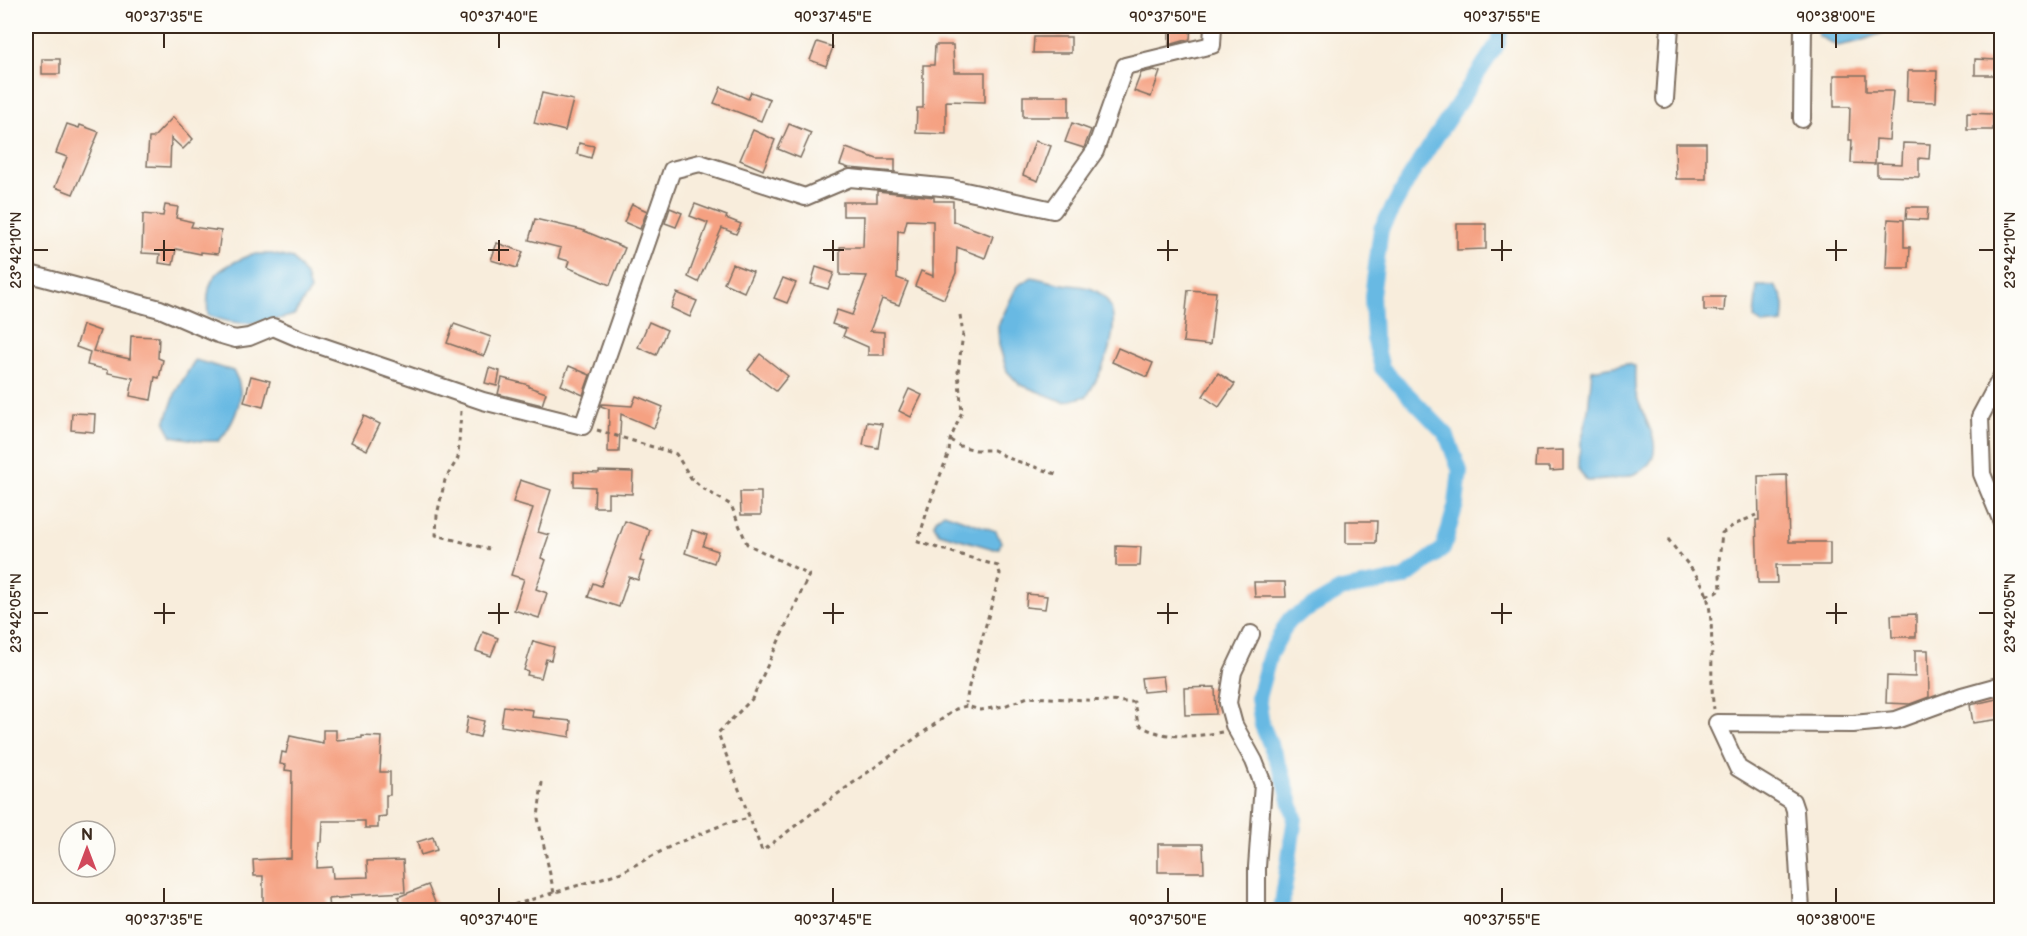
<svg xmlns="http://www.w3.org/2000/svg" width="2027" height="936" viewBox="0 0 2027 936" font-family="'Balsamiq Sans',sans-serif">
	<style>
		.water { fill: #68b9e3; stroke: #527280; stroke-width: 1.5 }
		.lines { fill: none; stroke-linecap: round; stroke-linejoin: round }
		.canal { stroke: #68b9e3; stroke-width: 16 }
		.building { fill: #f5a182 }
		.minor-casing { stroke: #7d6e60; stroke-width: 20 }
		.path { stroke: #7d6e60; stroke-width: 3; stroke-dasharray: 4.5 4.5; stroke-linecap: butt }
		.minor { stroke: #fff; stroke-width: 16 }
		.ticks { fill: none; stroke: #3b2a1e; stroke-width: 2 }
		.neatline { fill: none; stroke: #3b2a1e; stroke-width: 2 }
		.ticks-label { font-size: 15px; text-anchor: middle; fill: #3b2a1e }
	</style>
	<rect width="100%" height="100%" fill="#fdfcf7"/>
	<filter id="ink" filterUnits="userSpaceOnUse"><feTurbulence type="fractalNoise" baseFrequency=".0167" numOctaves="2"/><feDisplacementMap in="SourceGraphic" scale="12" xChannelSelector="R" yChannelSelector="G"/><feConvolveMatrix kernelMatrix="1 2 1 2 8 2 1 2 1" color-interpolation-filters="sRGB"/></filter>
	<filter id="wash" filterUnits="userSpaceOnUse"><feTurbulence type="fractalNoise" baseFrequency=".008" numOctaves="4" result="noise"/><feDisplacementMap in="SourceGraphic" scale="24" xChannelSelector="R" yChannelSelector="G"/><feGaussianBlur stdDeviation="1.35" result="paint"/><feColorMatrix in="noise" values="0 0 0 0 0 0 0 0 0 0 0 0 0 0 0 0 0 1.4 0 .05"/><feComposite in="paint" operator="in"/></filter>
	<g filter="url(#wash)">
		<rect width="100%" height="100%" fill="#f8eddc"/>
		<!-- water -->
		<g class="water">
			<path d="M1817,26h84l-40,15 -23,5 -20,-10z"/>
			<path d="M252,254h20l21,5 13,17 4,15 -16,24c-31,9 -55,13 -86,0 -4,-41 11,-46 44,-61z"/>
			<path d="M1032,277c12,3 24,6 37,8 8,1 20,1 27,6 36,20 7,80 -9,105l-23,6 -45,-18 -12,-13 -8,-26 -1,-19 19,-40z"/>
			<path d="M1757,286h17c12,11 11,21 9,37l-20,2 -9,-7z"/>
			<path d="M195,360l38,11c2,3 5,8 6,13 5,19 -8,43 -20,57h-18l-29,-5 -7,-13 11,-32z"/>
			<path d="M1627,364l8,2c0,9 -1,20 1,28 4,14 11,26 16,40 14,43 -35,46 -65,47l-8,-11 1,-27 8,-33 4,-40z"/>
			<path d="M944,513l52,18 5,11 -2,6 -5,1 -55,-16 -5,-8 2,-6z"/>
		</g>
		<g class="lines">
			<!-- canal -->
			<path class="canal" d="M1281,910l14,-92 -13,-46 -20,-47 -4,-27 12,-44 19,-34 52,-30 63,-12 39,-29 13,-45 4,-33 -14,-37 -64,-66 -8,-30 -2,-42 9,-67 30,-54 87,-132 3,-17"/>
		</g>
		<g id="blocks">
			<!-- building -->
			<g class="building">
				<path d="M1169,26h22l-1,13 -21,6z"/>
				<path d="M1034,37h37v16h-38z"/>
				<path d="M817,42l16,5 -7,19 -16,-6z"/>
				<path d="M935,45h18l1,27h31v30l-39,-1v33l-30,-1 1,-25h6v-43h11z"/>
				<rect x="42" y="59" width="18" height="15"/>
				<path d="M1975,59l23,1v15h-23z"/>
				<path d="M1154,70l6,2 -9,25 -17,-6 7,-18z"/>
				<path d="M1908,71h29l-1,31 -29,-1z"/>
				<path d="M1834,75h32v16h27l-4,49 -13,-1 -1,25 -24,-1 1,-23h-3l1,-33h-16z"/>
				<path d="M721,87l27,12 3,-7 19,7 -9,22 -47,-18z"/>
				<path d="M542,93l31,7 -8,31 -31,-8z"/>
				<rect x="1023" y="96" width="46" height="21"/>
				<path d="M1967,113l26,1v16h-26z"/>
				<path d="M173,117l20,22 -10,10 -12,-11 -1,29 -23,-1 2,-28h4z"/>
				<path d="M1072,123l19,7 -7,18 -19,-6z"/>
				<path d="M67,124l12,4 1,-3 19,7 -26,62 -18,-7 12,-30 -11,-4z"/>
				<path d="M789,124l22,9 -11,25 -22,-9z"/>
				<path d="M753,130l22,10 -12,30 -23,-10z"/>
				<path d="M1035,141l16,5 -13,35 -15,-6z"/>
				<path d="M579,143l15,3 -3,12 -14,-4z"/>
				<path d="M1675,143h31v36h-30z"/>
				<path d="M1903,143l27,1 -1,15 -10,-1v19l-42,-1v-13l25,1z"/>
				<path d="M846,148l31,11h18v13l-46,-4 -9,-3z"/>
				<path d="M877,191l57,6v4h19v20l40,15 -8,22 -28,-11 -1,26 -12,26 -29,-13 6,-15 12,5v-55l-26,-1 -3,12 -6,-1 -1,47 11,4 -9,23 -17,-6 -12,32 14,1v23h-16v-8l-25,-11 3,-7 -14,-5 5,-14 15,5 15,-39 -27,-1v-28h23l1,-31h-21v-14h34z"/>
				<path d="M632,204l15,7 -7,18 -16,-7z"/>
				<path d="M695,204l32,12 -1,2 15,6 -5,10 -14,-6 -24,54 -10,-5 20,-54 -18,-7z"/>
				<path d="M165,205l13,2 -2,11 17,4 -2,5 30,4 -3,23 -17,-2v2l-25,-5 -3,16 -14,-2 1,-9 -18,-1 1,-39 20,2z"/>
				<path d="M1907,207h21l-1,13 -21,-1z"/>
				<path d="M670,208l12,5 -6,14 -11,-4z"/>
				<path d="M535,219l47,11 43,18 -15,37 -43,-18 2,-6 -11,-3 3,-10 -32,-8z"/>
				<path d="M1888,219l16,1v27h6l-1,21h-23z"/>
				<path d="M1457,224h29v25l-29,1z"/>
				<path d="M497,243l26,9 -6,16 -26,-8z"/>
				<path d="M732,264l21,8 -9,20 -20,-9z"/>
				<path d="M816,267l18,6 -6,16 -17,-5z"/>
				<path d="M783,278l13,5 -9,20 -13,-5z"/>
				<path d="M1188,290l28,2 -6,53 -27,-3z"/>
				<path d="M677,293l20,8 -7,16 -19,-9z"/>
				<path d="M1704,297h21l-1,14 -20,-1z"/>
				<path d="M649,322l18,8 -11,25 -18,-8z"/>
				<path d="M454,324l37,13 -7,19 -37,-13z"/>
				<path d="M83,325l17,6 -7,20 37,8 1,-23 28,1 -1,21 5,2 -4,18 -4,-1 -4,23 -21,-4 3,-18 -25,-5v-3l-21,-5 3,-13 -14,-5z"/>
				<path d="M1118,348l35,15 -6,14 -35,-15z"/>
				<path d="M760,354l28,22 -12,15 -28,-21z"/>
				<path d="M569,366l21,9 -7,20 -22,-10z"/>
				<path d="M489,368l11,3 -3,15 -12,-3z"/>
				<path d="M1218,373l17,11 -16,23 -16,-11z"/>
				<path d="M251,376l19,5 -7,26 -19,-5z"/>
				<path d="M502,378l27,7v2l17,6 -4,12 -44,-11z"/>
				<path d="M909,389l13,6 -11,22 -12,-6z"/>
				<path d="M636,396l27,11 -9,21 -33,-14 -2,38h-11l1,-43 -8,-3 1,-2 30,2z"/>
				<path d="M72,413l23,1 -1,18 -23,-2z"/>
				<path d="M364,416l16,8 -13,26 -16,-8z"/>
				<path d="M867,422l15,2 -4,24 -15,-3z"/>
				<path d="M1563,450v20l-13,1v-4h-15l1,-16z"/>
				<path d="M599,471l34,1 -1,22 -24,-1v14h-14l1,-20 -21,-1v-14l25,1z"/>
				<path d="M1787,475l2,67h41v23h-54l1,18h-19l-2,-63h3l-1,-44z"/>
				<path d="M520,480l31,10 -13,42 11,3 -8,23 5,2 -10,29 11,4 -8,25 -25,-8 10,-31 -13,-4 22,-67 -20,-6z"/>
				<path d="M740,492h21v23h-20z"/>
				<path d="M625,521l25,9 -10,31 4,1 -6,18 -9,-3 -10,30 -31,-10 5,-14 8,3z"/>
				<path d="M1346,521h31l-1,22h-30z"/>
				<path d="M692,530l15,5 -4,11 15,5 -4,12 -29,-10z"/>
				<path d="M1116,546l25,1 -1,19h-24z"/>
				<path d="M1254,582h31l1,15h-31z"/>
				<path d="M1027,594l20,2 -2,13 -19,-2z"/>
				<path d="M1916,614v23h-24l-1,-22z"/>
				<path d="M483,632l15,6 -7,18 -15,-5z"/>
				<path d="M533,641l21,6 -3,13 -5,-1 -5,19 -14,-3 1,-3 -4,-2z"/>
				<path d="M1915,650h13l1,47 -19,7 -24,-1 1,-27 28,1z"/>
				<path d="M1163,676l2,14 -22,2 -2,-14z"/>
				<path d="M1215,687l1,27 -31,1 -1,-27z"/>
				<path d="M2001,698v21l-28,4 -3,-18z"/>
				<path d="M504,706l29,4 -1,7 39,4 -1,16 -69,-11z"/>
				<path d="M468,717l16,4 -4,16 -15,-3z"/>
				<path d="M323,730h13v10l26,-2v-2l20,1 -2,35h10v23h-4v21l-8,1v11h-13v-7h-43l-1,21h-3l-1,26 15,-1 1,11 35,-1 -1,-16 36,-1 2,32 -54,3v2l-23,2 1,11h-66v-34h-9l-1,-16 38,-2 1,-87 -7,-1 1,-5 -6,-1 2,-12 4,1 4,-17 33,7z"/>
				<path d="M433,837l4,13 -16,5 -4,-13z"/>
				<path d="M1158,844h45l1,28h-46z"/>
				<path d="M428,885l10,25h-16l-2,-3 -18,3 -4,-13z"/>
			</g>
		</g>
	</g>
	<g filter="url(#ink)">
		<use href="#blocks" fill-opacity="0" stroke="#7d6e60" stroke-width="1.5"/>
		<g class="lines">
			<defs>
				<g id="minor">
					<path d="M1665,99l5,-73"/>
					<path d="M1802,119l1,-93"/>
					<path d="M26,273l134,36 58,25 17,5 14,-2 24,-10 28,12 182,62 100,25 89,-256 28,-7 105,34 45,-19 101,10 102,22 42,-59 30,-85 87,-21 1,-19"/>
					<path d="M2002,376l-22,41 2,57 20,48"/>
					<path d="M1251,634l-18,38 -5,31 6,22 20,36 9,23 -6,83v43"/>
					<path d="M1801,910l-6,-100 -3,-9 -54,-33 -21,-45 136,1 43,-4 66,-24 40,-11"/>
				</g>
			</defs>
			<!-- minor casing -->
			<use href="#minor" class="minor-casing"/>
			<!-- path -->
			<g class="path">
				<path d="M960,315l3,19 -5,38 4,40 -12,28 -1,12 -21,56 -10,34 80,24 2,8 -31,112 -3,17"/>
				<path d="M461,411l-3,47 -13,22 -8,35 -1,20 53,14"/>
				<path d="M597,430l79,24 15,24 13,11 27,16 16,39 62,31 -57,124 -34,34 44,118 70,-53 124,-89 10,-3 15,4 23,-4 24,-9 98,5h8l4,22c24,16 57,13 84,8"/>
				<path d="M950,440l10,6 16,4h18l14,8 51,17"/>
				<path d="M1668,539c11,15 25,30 34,45 16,27 6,91 12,125"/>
				<path d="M1706,595l8,-1 7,-5 -2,-28 3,-28 12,-8 22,-10"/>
				<path d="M542,782l-4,36 16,75"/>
				<path d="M497,910l125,-38 53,-28 52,-21 23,-5"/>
			</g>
			<!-- minor -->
			<use href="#minor" class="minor"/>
		</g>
	</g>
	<!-- ticks -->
	<path class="ticks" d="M164,33v15M499,33v15M833,33v15M1168,33v15M1502,33v15M1836,33v15M164,240v21M499,240v21M833,240v21M1168,240v21M1502,240v21M1836,240v21M33,250h15M154,250h21M488,250h21M823,250h21M1157,250h21M1491,250h21M1826,250h21M1979,250h15M164,603v21M499,603v21M833,603v21M1168,603v21M1502,603v21M1836,603v21M33,613h15M154,613h21M488,613h21M823,613h21M1157,613h21M1491,613h21M1826,613h21M1979,613h15M164,888v15M499,888v15M833,888v15M1168,888v15M1502,888v15M1836,888v15"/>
	<!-- margin -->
	<rect width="2027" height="936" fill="none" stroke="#fdfcf7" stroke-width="66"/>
	<!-- north arrow -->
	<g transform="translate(87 849)"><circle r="28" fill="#fdfcf7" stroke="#afa8a0" stroke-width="1.5"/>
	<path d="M0-4.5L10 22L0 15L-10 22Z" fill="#d1495b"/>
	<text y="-9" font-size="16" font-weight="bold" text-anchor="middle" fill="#3b2a1e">N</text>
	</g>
	<rect x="33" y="33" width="1961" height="870" class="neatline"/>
	<g class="ticks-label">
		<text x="164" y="22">90°37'35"E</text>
		<text x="499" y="22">90°37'40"E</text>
		<text x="833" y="22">90°37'45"E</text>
		<text x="1168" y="22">90°37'50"E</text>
		<text x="1502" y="22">90°37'55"E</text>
		<text x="1836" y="22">90°38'00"E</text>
		<text transform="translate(16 250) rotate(-90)" y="5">23°42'10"N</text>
		<text transform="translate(2010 250) rotate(-90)" y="5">23°42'10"N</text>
		<text transform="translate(16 613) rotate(-90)" y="5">23°42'05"N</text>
		<text transform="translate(2010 613) rotate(-90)" y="5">23°42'05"N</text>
		<text x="164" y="925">90°37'35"E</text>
		<text x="499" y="925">90°37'40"E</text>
		<text x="833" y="925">90°37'45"E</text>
		<text x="1168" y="925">90°37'50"E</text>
		<text x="1502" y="925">90°37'55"E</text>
		<text x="1836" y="925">90°38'00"E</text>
	</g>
</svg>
